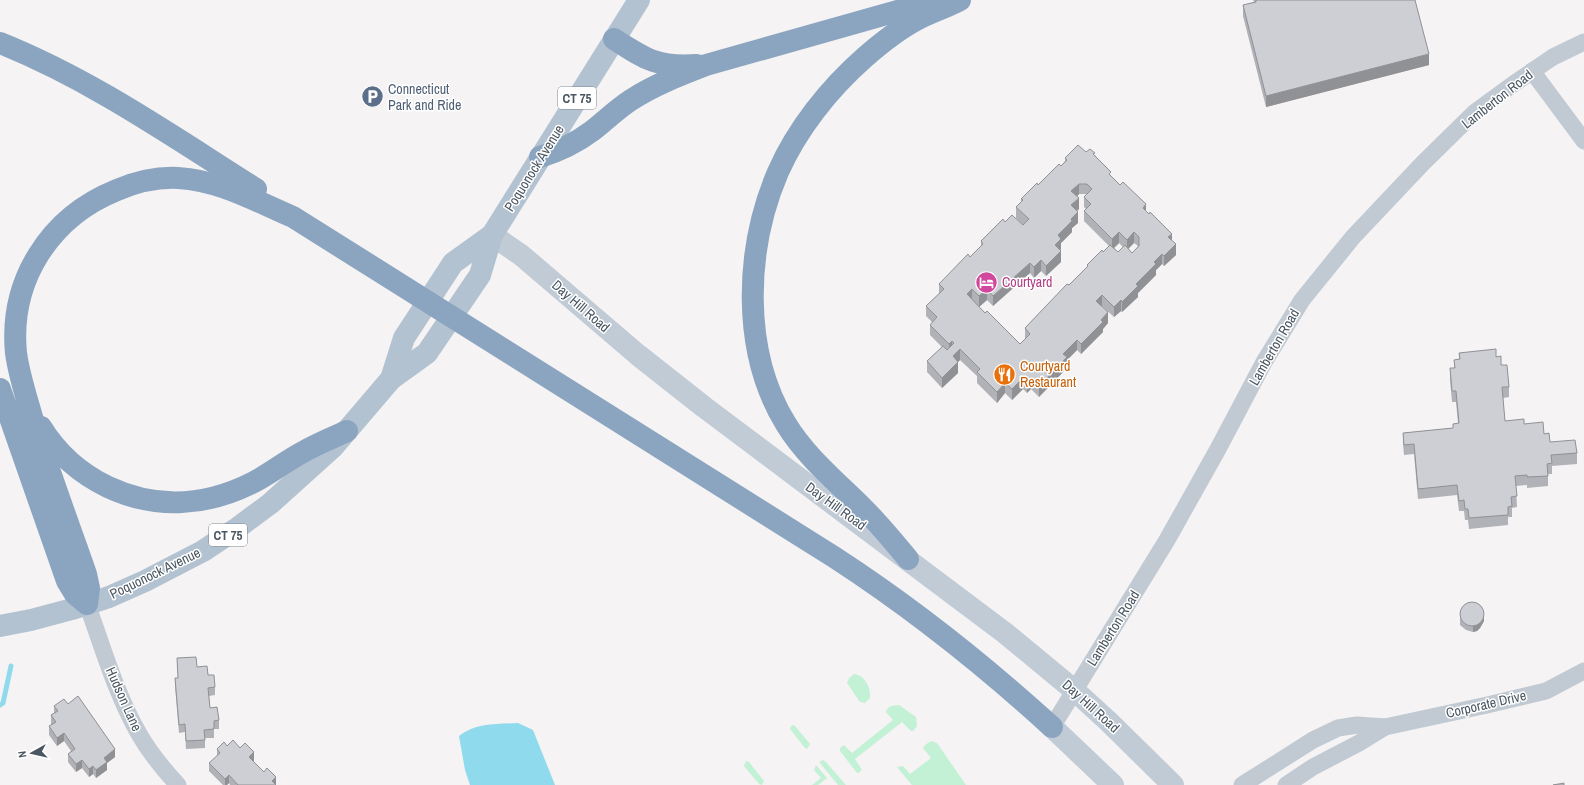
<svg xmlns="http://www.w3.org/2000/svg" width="1584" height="785" viewBox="0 0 1584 785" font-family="'Archivo Narrow',sans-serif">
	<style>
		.green { fill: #c3f1d5 }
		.water { fill: #90daee }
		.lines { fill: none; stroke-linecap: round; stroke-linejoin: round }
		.stream { stroke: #90daee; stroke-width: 5 }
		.street { stroke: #c1cad2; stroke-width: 17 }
		.secondary { stroke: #c1cbd6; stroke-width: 22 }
		.primary { stroke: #b3c2d1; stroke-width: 22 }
		.highway { stroke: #8ba5c1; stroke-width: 22 }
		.wall { fill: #b0b2b7; fill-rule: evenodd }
		.shaded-wall { fill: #909195 }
		.building { fill: #cdcfd5; stroke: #909195; fill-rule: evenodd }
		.labels { text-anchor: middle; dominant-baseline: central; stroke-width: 3; stroke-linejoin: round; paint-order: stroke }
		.shield { fill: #fff; stroke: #808990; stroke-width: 1 }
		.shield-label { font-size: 13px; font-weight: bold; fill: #4a5661 }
		.service-label { font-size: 14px; fill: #4e5e75; stroke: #fff; text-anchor: start }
		.street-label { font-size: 14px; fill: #4a5661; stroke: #fff }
		.hotel-label { font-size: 14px; fill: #b23c85; stroke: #fff; text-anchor: start }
		.food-label { font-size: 14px; fill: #c56008; stroke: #fff; text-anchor: start }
	</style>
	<rect width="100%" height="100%" fill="#f5f3f3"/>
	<!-- green -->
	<g class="green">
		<path d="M854,674c11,1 17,14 16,24l-5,5 -5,-1 -13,-19 2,-5z"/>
		<path d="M899,705l17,12 1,9 -4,5h-2l-9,-9 -47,37 7,11 -4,3h-1l-17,-22v-3l4,-3 8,8 41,-33 -7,-8 1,-3 4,-3z"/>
		<path d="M793,725l2,1 15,18 -3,5 -2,-1 -15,-19 1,-3z"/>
		<path d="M931,741l6,2 29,42h-54l-15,-18 6,-1 7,8 21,-16 -8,-10 2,-3z"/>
		<path d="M823,760l3,2 20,23h-8l-19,-23z"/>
		<path d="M746,761l3,1 15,19 -2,4 -3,-1 -15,-18z"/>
		<path d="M816,765l11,13 -9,7h-6l9,-7 -7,-8z"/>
	</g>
	<!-- water -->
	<path class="water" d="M518,723l15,7 22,55h-85l-5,-15 -6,-34c16,-13 39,-12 59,-13z"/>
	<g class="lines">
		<!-- stream -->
		<path class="stream" d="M0,705l3,-2 8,-37"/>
		<!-- street -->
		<g class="street">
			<path d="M1532,71l52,70"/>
			<path d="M87,604c16,44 29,90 52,130 11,19 24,35 39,51"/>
			<path d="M1052,727l115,-187 51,-91 46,-87 38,-62 51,-63 70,-74 52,-51 37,-27 41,-28 31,-15"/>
			<path d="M1242,785l71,-45 25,-12 19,-3 28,2 102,-22 59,-14 38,-20"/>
			<path d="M1286,785l27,-18 46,-24 26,-16"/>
		</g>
		<!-- secondary -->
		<g class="secondary">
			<path d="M492,235l29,20 117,100 66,52 301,226 69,57 35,32 64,63"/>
			<path d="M1052,727l61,58"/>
		</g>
		<!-- primary -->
		<g class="primary">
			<path d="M391,379l13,-41 49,-75 39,-28"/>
			<path d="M0,626l31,-6 41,-11 37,-12 36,-16 58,-30 33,-22 35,-26 62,-56 58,-68 36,-26 53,-78 12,-40 147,-235"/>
		</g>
		<!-- highway -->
		<g class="highway">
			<path d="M614,39c31,20 44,29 83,26"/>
			<path d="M0,43c92,37 172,93 256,146"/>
			<path d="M540,157c19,-6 36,-14 52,-26 13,-10 25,-22 39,-31 23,-15 49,-25 75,-35l227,-64"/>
			<path d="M0,389l67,192 8,13 12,10 2,-16 -3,-14c-18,-52 -38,-104 -54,-157 -6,-21 -13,-42 -16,-64 -7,-73 34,-136 101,-163 19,-8 40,-13 61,-12 44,3 75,22 115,39l541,340c77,50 150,108 218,170"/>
			<path d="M41,427c16,26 40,47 67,60 49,23 99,19 146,-5 17,-9 32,-21 49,-30 14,-8 29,-14 44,-21"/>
			<path d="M908,559c-14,-17 -28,-34 -44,-50 -27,-27 -58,-52 -78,-85 -45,-73 -41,-175 -8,-252 19,-43 51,-83 86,-114 17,-15 35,-29 54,-39 14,-7 29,-12 42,-19"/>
		</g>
	</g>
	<!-- wall -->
	<g class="wall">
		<path d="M1253,0h162l14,65 -163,42 -23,-91v-11l11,-3z"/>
		<path d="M1086,152l9,3 16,22 35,34 26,30 4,14 -12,11 -2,-2 -6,6v5l-18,18v4l-16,15 -1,-1 -7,6 -12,-11 6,17 -5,6v3l-22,22 -4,-4 -10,10v8l-28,29 -8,-8 -4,4 -4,-4 -11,11 -7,-7 -8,10 -20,-20v-7l-17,-16 -2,2v11l-16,15 -15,-16v-11l15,-14 -12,-12v-10l2,-3 -6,-6v-10l13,-12v-10l31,-27 11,-11v-5l24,-19 18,3 -7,-7v-11l5,-5v-3l17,-14 23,-19 4,-5v-3zM1079,194h7l-2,3v10l2,2 -2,2v10l25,25 -6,6 -16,13v2l-62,61v11l-5,5 -41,-37 8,-7 6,6 37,-33 4,5 7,-7 5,5 15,-14 -1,-12 1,-1v-6l11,-11v-4l6,-5 -1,-12 2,-2 -2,-12zM1119,243l4,4 -5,5 -4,-4zM1134,243l4,3 -6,7 -4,-4z"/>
		<path d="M1459,353l37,4 5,8 8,22v10l-6,1 2,23 19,3 20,10 6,8 27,11v11l-25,2v8h-4v12l-21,2v-3l-11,1 1,21 -5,1v9h-4v8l-39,4 -1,-9h-3l-1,-9h-5l-2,-16 -39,4 -4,-45 -10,1 -1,-11v-11l50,-5v-4l5,-1 -2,-21h-4l-2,-23v-11h4v-8l5,-1z"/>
		<path d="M1460,611l24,10 -4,7 -3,3 -4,1 -7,-2 -6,-5z"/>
		<path d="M177,658l20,9 11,8 7,12v8l-6,1 1,12 9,12v9h-5v9h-9v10l-19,1 -1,-17 -6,1 -4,-47v-8h3z"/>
		<path d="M68,704l47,53 -8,6v7l-11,8 -3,-4 -4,3 -7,-9 -6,4 -8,-10v-8l3,-3 -7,-10 -7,5 -8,-11v-9l3,-1 -1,-1v-9l3,-2v-7z"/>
		<path d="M227,746l27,15h-1l23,24h-46l-1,-2 -2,2h-4l-14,-14v-8l8,-7v-7z"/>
	</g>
	<!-- shaded-wall -->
	<g class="shaded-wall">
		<path d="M1429,54v11l-163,42v-11z"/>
		<path d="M1079,184v10l-8,8v-11z"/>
		<path d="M1079,198v11l-8,7v-11z"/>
		<path d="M1146,204v11l-3,-7z"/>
		<path d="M1078,212v11l-6,5v4l-11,11v6l-6,7v-11l3,-10 13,-16z"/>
		<path d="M1119,232v11l-7,7v-11z"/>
		<path d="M1134,232v11l-7,7v-10z"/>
		<path d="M1172,234v10l-4,-7z"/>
		<path d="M1176,244v11l-12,11v-10z"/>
		<path d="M1061,251v11l-15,14v-10z"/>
		<path d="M1162,254v10l-6,6v5l-18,18v4l-16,15v-10l32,-40z"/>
		<path d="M1041,260v11l-7,7v-11z"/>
		<path d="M1030,263v10l-37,33v-10z"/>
		<path d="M972,289v10l-5,-5z"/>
		<path d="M987,289v11l-8,7v-11z"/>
		<path d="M1102,295v11l-6,6v-11z"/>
		<path d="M1121,300v11l-7,6v-10z"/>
		<path d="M1108,312v11l-5,6v3l-22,22v-10l20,-24z"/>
		<path d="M1077,340v10l-10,10v8l-28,29v-11l24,-32z"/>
		<path d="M952,341v11l-3,3v-11z"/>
		<path d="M960,349v11l-7,7v-11z"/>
		<path d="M958,362v11l-16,15v-10z"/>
		<path d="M1023,378v11l-11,11v-11z"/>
		<path d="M1031,378v11l-4,4v-10z"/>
		<path d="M1005,383v10l-8,10v-11z"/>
		<path d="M1484,615v6l-4,7 -3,3 -4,1v-6z"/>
		<path d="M64,733v8l-7,5v-8z"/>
		<path d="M115,749v8l-8,6v7l-11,8v-8l8,-12z"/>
		<path d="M254,752v9l-5,4v-8z"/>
		<path d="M82,760v8l-6,4v-8z"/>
		<path d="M93,766v8l-4,3v-8z"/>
		<path d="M229,775v8l-2,2h-2v-6z"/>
		<path d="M276,777v8l-4,-4z"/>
	</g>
	<!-- building -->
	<g class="building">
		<path d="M1256,0h159l14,54 -163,42 -23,-91 13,-3z"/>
		<path d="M1078,145l8,7 4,-3 5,4 -2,1 18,18 -2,2 11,11 3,-3 23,22 -3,4 6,6 1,-2 22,22 -4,3 8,7 -12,12 -2,-2 -8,8 2,2 -20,20 2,2 -16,16 -1,-2 -7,7 -12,-12 -6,6 12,11 -7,8 2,2 -22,22 -4,-4 -14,14 4,3 -28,29 -8,-8 -4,5 -4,-5 -11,11 -7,-6 -8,9 -20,-20 3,-3 -20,-20 -7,7 5,6 -16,16 -15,-17 16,-15 4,4 7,-7 -2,-2 -3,3 -19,-19 7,-8 -11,-11 18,-17 -5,-5 29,-30 2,3 13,-13 -2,-3 22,-22 2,3 7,-7 11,10 6,-6 -13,-12 7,-7 -2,-1 16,-16 1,2 21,-21 2,2 6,-6 -2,-2zM1079,184h8l5,5 -8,8 7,7 -7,7 28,28 7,-7 8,8 7,-8 5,5v9l-7,7 -7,-8 -7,7 -8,-7 -7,7 -1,-2 -15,15 1,1 -19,19 -2,-1 -42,44 5,6 -10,10 -33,-33 -2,2 -18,-19 5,-5 7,7 8,-7 6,7 37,-33 4,4 7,-7 5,6 15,-15 -6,-6 6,-6 -3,-4 14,-14 -1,-2 7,-7 -7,-7 8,-7 -8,-7z"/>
		<path d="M1496,349v8l5,-1v9h6l2,22h-7l3,34 19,-2v5l19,-2 1,12 5,-1 1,9 25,-2 2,13 -26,2 1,8 -5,1 1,12 -21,1v-2l-12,1 2,20 -6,1 1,9 -4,1v8l-39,3 -1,-9h-3l-1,-9 -5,1 -2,-16 -39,4 -4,-45 -10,1 -1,-12 50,-5v-4l6,-1 -3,-32h-4l-2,-23h5l-1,-8 6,-1 -1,-6z"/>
		<circle cx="1472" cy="614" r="12"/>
		<path d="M196,657l1,10 10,-1 1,9h6l1,12 -7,1 2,20 7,-1 2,13 -5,1v8l-10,1 1,10 -19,1 -1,-17 -6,1 -4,-47h3l-1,-20z"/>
		<path d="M78,696l37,53 -11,9 3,4 -11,8 -3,-4 -4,3 -7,-9 -6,4 -8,-10 7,-5 -11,-16 -7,5 -8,-12 7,-4 -5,-7 7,-4 -4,-5 10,-7 4,5z"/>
		<path d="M233,740l7,8 5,-5 9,9 -5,5 15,15 3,-4 9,9 -4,4 4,4h-38l-9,-10 -4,4 -16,-16 11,-10 -3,-4 7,-7 3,4z"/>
		<path d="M1564,783v2h-11z"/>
	</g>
	<!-- icons -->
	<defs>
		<symbol id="parking-disc" viewBox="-11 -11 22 22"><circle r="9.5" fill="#5c6f8a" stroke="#fff"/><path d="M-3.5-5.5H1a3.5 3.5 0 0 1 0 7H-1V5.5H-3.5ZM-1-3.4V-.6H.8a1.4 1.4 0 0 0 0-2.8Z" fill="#fff"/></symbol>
		<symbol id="hotel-disc" viewBox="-11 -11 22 22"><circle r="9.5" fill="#d1479c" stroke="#fff"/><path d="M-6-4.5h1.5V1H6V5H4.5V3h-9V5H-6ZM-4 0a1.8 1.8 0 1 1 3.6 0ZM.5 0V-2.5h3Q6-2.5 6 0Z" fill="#fff"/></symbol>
		<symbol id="restaurant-disc" viewBox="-11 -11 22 22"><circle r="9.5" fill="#e8710a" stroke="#fff"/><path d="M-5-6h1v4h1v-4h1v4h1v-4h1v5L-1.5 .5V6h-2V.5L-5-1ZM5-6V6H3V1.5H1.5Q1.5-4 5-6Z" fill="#fff"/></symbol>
	</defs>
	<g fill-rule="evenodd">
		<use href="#parking-disc" x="360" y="84" width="25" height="25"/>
		<use href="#hotel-disc" x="974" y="270" width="25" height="25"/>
		<use href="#restaurant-disc" x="992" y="362" width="25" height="25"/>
	</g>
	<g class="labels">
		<!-- shield labels -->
		<g class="shield">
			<rect x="558" y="87" width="38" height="22" rx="3"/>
			<rect x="209" y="524" width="38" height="22" rx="3"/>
		</g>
		<g class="shield-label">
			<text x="577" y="98">CT 75</text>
			<text x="228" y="535">CT 75</text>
		</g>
		<!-- service labels -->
		<g class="service-label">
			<text x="388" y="89">Connecticut<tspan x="388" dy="16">Park and Ride</tspan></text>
		</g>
		<!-- street labels -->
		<g class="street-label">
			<text transform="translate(1497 99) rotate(-38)">Lamberton Road</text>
			<text transform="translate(534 168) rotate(-58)">Poquonock Avenue</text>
			<text transform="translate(581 306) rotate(41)">Day Hill Road</text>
			<text transform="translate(1274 347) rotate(-60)">Lamberton Road</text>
			<text transform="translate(836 506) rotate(36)">Day Hill Road</text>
			<text transform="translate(155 573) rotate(-26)">Poquonock Avenue</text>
			<text transform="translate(1113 628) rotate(-58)">Lamberton Road</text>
			<text transform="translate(124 699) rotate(66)">Hudson Lane</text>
			<text transform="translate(1486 704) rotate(-13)">Corporate Drive</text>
			<text transform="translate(1091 706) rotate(42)">Day Hill Road</text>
		</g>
		<!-- hotel labels -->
		<g class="hotel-label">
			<text x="1002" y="282">Courtyard</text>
		</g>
		<!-- food labels -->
		<g class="food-label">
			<text x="1020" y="366">Courtyard<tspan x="1020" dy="16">Restaurant</tspan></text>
		</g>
	</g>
	<!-- north arrow -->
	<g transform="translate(32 753) rotate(262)" stroke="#ffffff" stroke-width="3" paint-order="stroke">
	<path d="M0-3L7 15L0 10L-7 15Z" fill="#4a5661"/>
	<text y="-6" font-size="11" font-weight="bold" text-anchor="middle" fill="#4a5661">N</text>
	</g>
</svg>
